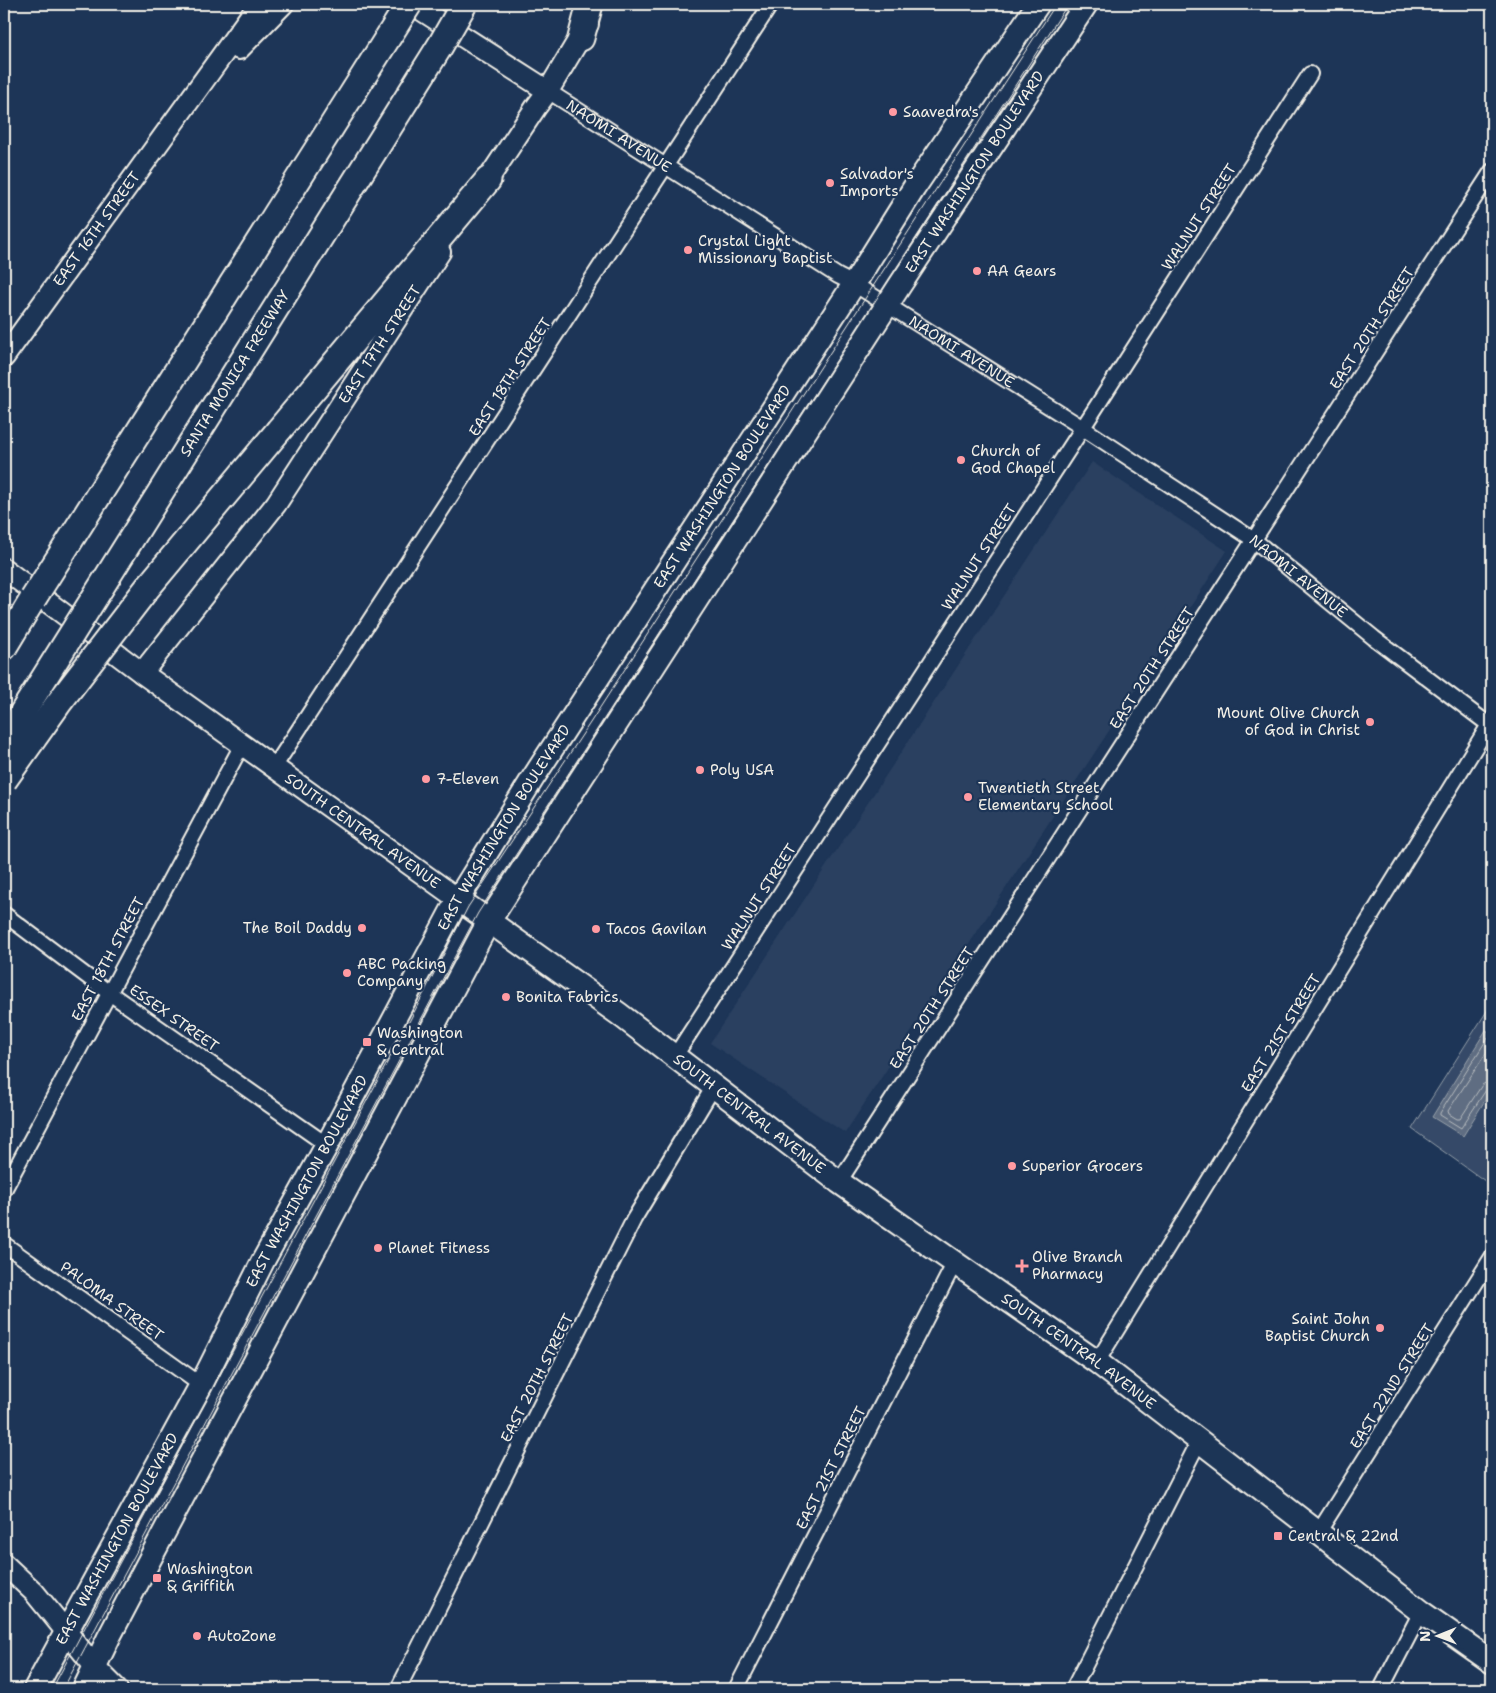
<svg xmlns="http://www.w3.org/2000/svg" width="1496" height="1693" viewBox="0 0 1496 1693" font-family="'Shantell Sans',sans-serif">
	<style>
		.built { fill: #2a4060 }
		.green { fill: #354a67; stroke: #949ea8 }
		.water { fill: #5e6d82; stroke: #9aa2ab }
		.lines { fill: none; stroke-linecap: round; stroke-linejoin: round }
		.shore { stroke: #b8bcbf; stroke-width: 1 }
		.street-casing { stroke: #f4f1e8; stroke-width: 18 }
		.secondary-casing { stroke: #f4f1e8; stroke-width: 24 }
		.primary-casing { stroke: #f4f1e8; stroke-width: 26 }
		.highway-casing { stroke: #f4f1e8; stroke-width: 29 }
		.street { stroke: #1d3557; stroke-width: 14 }
		.secondary { stroke: #1d3557; stroke-width: 20 }
		.primary { stroke: #1d3557; stroke-width: 22 }
		.highway { stroke: #1d3557; stroke-width: 25 }
		.tram { stroke: #f4f1e8; stroke-width: 1 }
		.highway-bridge-casing { stroke: #f4f1e8; stroke-width: 29; stroke-linecap: butt }
		.highway-bridge { stroke: #1d3557; stroke-width: 25 }
		.poi-dot { fill: #ff9aa2; stroke: #1d3557; stroke-width: 2 }
		.labels { text-anchor: middle; dominant-baseline: central; stroke-width: 4.5; stroke-linejoin: round; paint-order: stroke }
		.poi-label { font-size: 15px; fill: #f4f1e8; stroke: #1d3557; text-anchor: start }
		.street-label { font-size: 15px; fill: #f4f1e8; stroke: #1d3557 }
	</style>
	<rect width="100%" height="100%" fill="#1d3557"/>
	<filter id="ink" filterUnits="userSpaceOnUse"><feTurbulence type="fractalNoise" baseFrequency=".02" numOctaves="2"/><feDisplacementMap in="SourceGraphic" scale="10" xChannelSelector="R" yChannelSelector="G"/><feConvolveMatrix kernelMatrix="1 2 1 2 8 2 1 2 1" color-interpolation-filters="sRGB"/></filter>
	<g filter="url(#ink)">
		<!-- built -->
		<path class="built" d="M1092,462l135,89 -382,582 -135,-90z"/>
		<!-- green -->
		<path class="green" d="M1492,1003v183l-80,-57z"/>
		<!-- water -->
		<path class="water" d="M1486,1030l6,4v55l-29,47 -31,-19z"/>
		<g class="lines">
			<!-- shore -->
			<g class="shore">
				<path d="M1492,1038l-5,1 -47,74v2l21,13 25,-38 6,-2"/>
				<path d="M1492,1044l-44,67 1,3 8,5h3l22,-34 5,-3 5,-1"/>
			</g>
			<defs>
				<g id="street">
					<path id="s1" d="M548,91l290,185 16,8 229,144 171,112 120,98 118,89"/>
					<path d="M275,766l496,-762"/>
					<path d="M4,914l104,78 219,153"/>
					<path d="M675,1056l418,-644 217,-338"/>
					<path d="M839,1182l653,-1011"/>
					<path d="M4,1190l239,-447"/>
					<path d="M4,1244l197,141"/>
					<path d="M1097,1362l395,-642"/>
					<path d="M1318,1533l174,-276"/>
					<path d="M398,1689l236,-470 80,-133"/>
					<path d="M736,1689l219,-427"/>
					<path d="M1073,1689l126,-248"/>
					<path d="M1381,1689l40,-77"/>
				</g>
				<g id="secondary">
					<path d="M412,4l136,87"/>
					<path d="M239,49l44,-45"/>
					<path d="M479,193l57,-86 12,-16 40,-67"/>
					<path id="s2" d="M4,357l255,-353"/>
					<path id="s3" d="M4,569l138,104 316,226"/>
					<path id="s4" d="M142,673l134,-169 164,-252"/>
					<path d="M4,1564l30,28 61,75 22,22"/>
				</g>
				<g id="primary">
					<path id="s5" d="M458,899l161,115 220,168 258,180 324,250 71,50"/>
					<path id="s6" d="M35,1689l166,-304 62,-124 64,-116 131,-246 75,-121 321,-494 60,-96 124,-184"/>
					<path id="s7" d="M84,1689l25,-52 42,-80 338,-636 411,-636 186,-281"/>
				</g>
				<g id="highway">
					<path d="M581,38l9,-34"/>
					<path d="M279,430l209,-250"/>
					<path d="M4,647l29,-48"/>
				</g>
			</defs>
			<!-- street casing -->
			<use href="#street" class="street-casing"/>
			<!-- secondary casing -->
			<use href="#secondary" class="secondary-casing"/>
			<!-- primary casing -->
			<use href="#primary" class="primary-casing"/>
			<!-- highway casing -->
			<use href="#highway" class="highway-casing"/>
			<!-- street -->
			<use href="#street" class="street"/>
			<!-- secondary -->
			<use href="#secondary" class="secondary"/>
			<!-- primary -->
			<use href="#primary" class="primary"/>
			<!-- highway -->
			<use href="#highway" class="highway"/>
			<!-- tram -->
			<g class="tram">
				<path d="M52,1689l358,-669 58,-113 122,-184 466,-719"/>
				<path d="M63,1689l415,-776 590,-909"/>
			</g>
			<defs>
				<g id="highway-bridge">
					<path d="M33,599l376,-595"/>
					<path id="s8" d="M4,742l436,-696 24,-42"/>
					<path d="M4,780l54,-76 90,-117 131,-157"/>
				</g>
			</defs>
			<!-- highway-bridge casing -->
			<use href="#highway-bridge" class="highway-bridge-casing"/>
			<!-- highway-bridge -->
			<use href="#highway-bridge" class="highway-bridge"/>
		</g>
	</g>
	<!-- markers -->
	<g class="poi-dot">
		<circle cx="893" cy="112" r="5"/>
		<circle cx="830" cy="183" r="5"/>
		<circle cx="688" cy="250" r="5"/>
		<circle cx="977" cy="271" r="5"/>
		<circle cx="961" cy="460" r="5"/>
		<circle cx="1370" cy="722" r="5"/>
		<circle cx="700" cy="770" r="5"/>
		<circle cx="426" cy="779" r="5"/>
		<circle cx="968" cy="797" r="5"/>
		<circle cx="362" cy="928" r="5"/>
		<circle cx="596" cy="929" r="5"/>
		<circle cx="347" cy="973" r="5"/>
		<circle cx="506" cy="997" r="5"/>
		<rect x="362" y="1037" width="10" height="10" rx="2.5"/>
		<circle cx="1012" cy="1166" r="5"/>
		<circle cx="378" cy="1248" r="5"/>
		<path d="M1019.5 1258.5h5v5h5v5h-5v5h-5v-5h-5v-5h5z"/>
		<circle cx="1380" cy="1328" r="5"/>
		<rect x="1273" y="1531" width="10" height="10" rx="2.5"/>
		<rect x="152" y="1573" width="10" height="10" rx="2.5"/>
		<circle cx="197" cy="1636" r="5"/>
	</g>
	<g class="labels">
		<!-- poi labels -->
		<g class="poi-label">
			<text x="903" y="112">Saavedra's</text>
			<text x="840" y="174">Salvador's<tspan x="840" dy="17">Imports</tspan></text>
			<text x="698" y="241">Crystal Light<tspan x="698" dy="17">Missionary Baptist</tspan></text>
			<text x="987" y="271">AA Gears</text>
			<text x="971" y="451">Church of<tspan x="971" dy="17">God Chapel</tspan></text>
			<text x="1360" y="713" text-anchor="end">Mount Olive Church<tspan x="1360" dy="17">of God in Christ</tspan></text>
			<text x="710" y="770">Poly USA</text>
			<text x="436" y="779">7-Eleven</text>
			<text x="978" y="788">Twentieth Street<tspan x="978" dy="17">Elementary School</tspan></text>
			<text x="352" y="928" text-anchor="end">The Boil Daddy</text>
			<text x="606" y="929">Tacos Gavilan</text>
			<text x="357" y="964">ABC Packing<tspan x="357" dy="17">Company</tspan></text>
			<text x="516" y="997">Bonita Fabrics</text>
			<text x="377" y="1033">Washington<tspan x="377" dy="17">&amp; Central</tspan></text>
			<text x="1022" y="1166">Superior Grocers</text>
			<text x="388" y="1248">Planet Fitness</text>
			<text x="1032" y="1257">Olive Branch<tspan x="1032" dy="17">Pharmacy</tspan></text>
			<text x="1370" y="1319" text-anchor="end">Saint John<tspan x="1370" dy="17">Baptist Church</tspan></text>
			<text x="1288" y="1536">Central &amp; 22nd</text>
			<text x="167" y="1569">Washington<tspan x="167" dy="17">&amp; Griffith</tspan></text>
			<text x="207" y="1636">AutoZone</text>
		</g>
		<!-- street labels -->
		<g class="street-label">
			<text stroke="none"><textPath href="#s1" startOffset="84">NAOMI AVENUE</textPath></text>
			<text stroke="none"><textPath href="#s7" startOffset="1761">EAST WASHINGTON BOULEVARD</textPath></text>
			<text transform="translate(1199 217) rotate(-57)">WALNUT STREET</text>
			<text stroke="none"><textPath href="#s2" startOffset="158">EAST 16TH STREET</textPath></text>
			<text transform="translate(1372 328) rotate(-57)">EAST 20TH STREET</text>
			<text stroke="none"><textPath href="#s4" startOffset="406">EAST 17TH STREET</textPath></text>
			<text stroke="none"><textPath href="#s1" startOffset="489">NAOMI AVENUE</textPath></text>
			<text stroke="none"><textPath href="#s8" startOffset="435">SANTA MONICA FREEWAY</textPath></text>
			<text transform="translate(510 377) rotate(-57)">EAST 18TH STREET</text>
			<text stroke="none"><textPath href="#s6" startOffset="1386">EAST WASHINGTON BOULEVARD</textPath></text>
			<text transform="translate(979 557) rotate(-57)">WALNUT STREET</text>
			<text stroke="none"><textPath href="#s1" startOffset="894">NAOMI AVENUE</textPath></text>
			<text transform="translate(1152 668) rotate(-57)">EAST 20TH STREET</text>
			<text stroke="none"><textPath href="#s6" startOffset="981">EAST WASHINGTON BOULEVARD</textPath></text>
			<text stroke="none"><textPath href="#s3" startOffset="444">SOUTH CENTRAL AVENUE</textPath></text>
			<text transform="translate(759 897) rotate(-57)">WALNUT STREET</text>
			<text transform="translate(108 959) rotate(-62)">EAST 18TH STREET</text>
			<text transform="translate(932 1008) rotate(-57)">EAST 20TH STREET</text>
			<text transform="translate(174 1018) rotate(35)">ESSEX STREET</text>
			<text transform="translate(1281 1033) rotate(-58)">EAST 21ST STREET</text>
			<text stroke="none"><textPath href="#s5" startOffset="362">SOUTH CENTRAL AVENUE</textPath></text>
			<text stroke="none"><textPath href="#s6" startOffset="576">EAST WASHINGTON BOULEVARD</textPath></text>
			<text transform="translate(112 1301) rotate(36)">PALOMA STREET</text>
			<text stroke="none"><textPath href="#s5" startOffset="768">SOUTH CENTRAL AVENUE</textPath></text>
			<text transform="translate(537 1378) rotate(-63)">EAST 20TH STREET</text>
			<text transform="translate(1392 1386) rotate(-58)">EAST 22ND STREET</text>
			<text transform="translate(831 1468) rotate(-63)">EAST 21ST STREET</text>
			<text stroke="none"><textPath href="#s6" startOffset="171">EAST WASHINGTON BOULEVARD</textPath></text>
		</g>
	</g>
	<!-- margin -->
	<rect width="1496" height="1693" fill="none" stroke="#1d3557" stroke-width="20"/>
	<rect x="10" y="10" width="1476" height="1673" fill="none" stroke="#f4f1e8" stroke-width="2" filter="url(#ink)"/>
	<!-- north arrow -->
	<g transform="translate(1438 1636) rotate(269)" stroke="#1d3557" stroke-width="4" paint-order="stroke">
	<path d="M0-4L9 19L0 12L-9 19Z" fill="#f4f1e8"/>
	<text y="-8" font-size="14" font-weight="bold" text-anchor="middle" fill="#f4f1e8">N</text>
	</g>
</svg>
